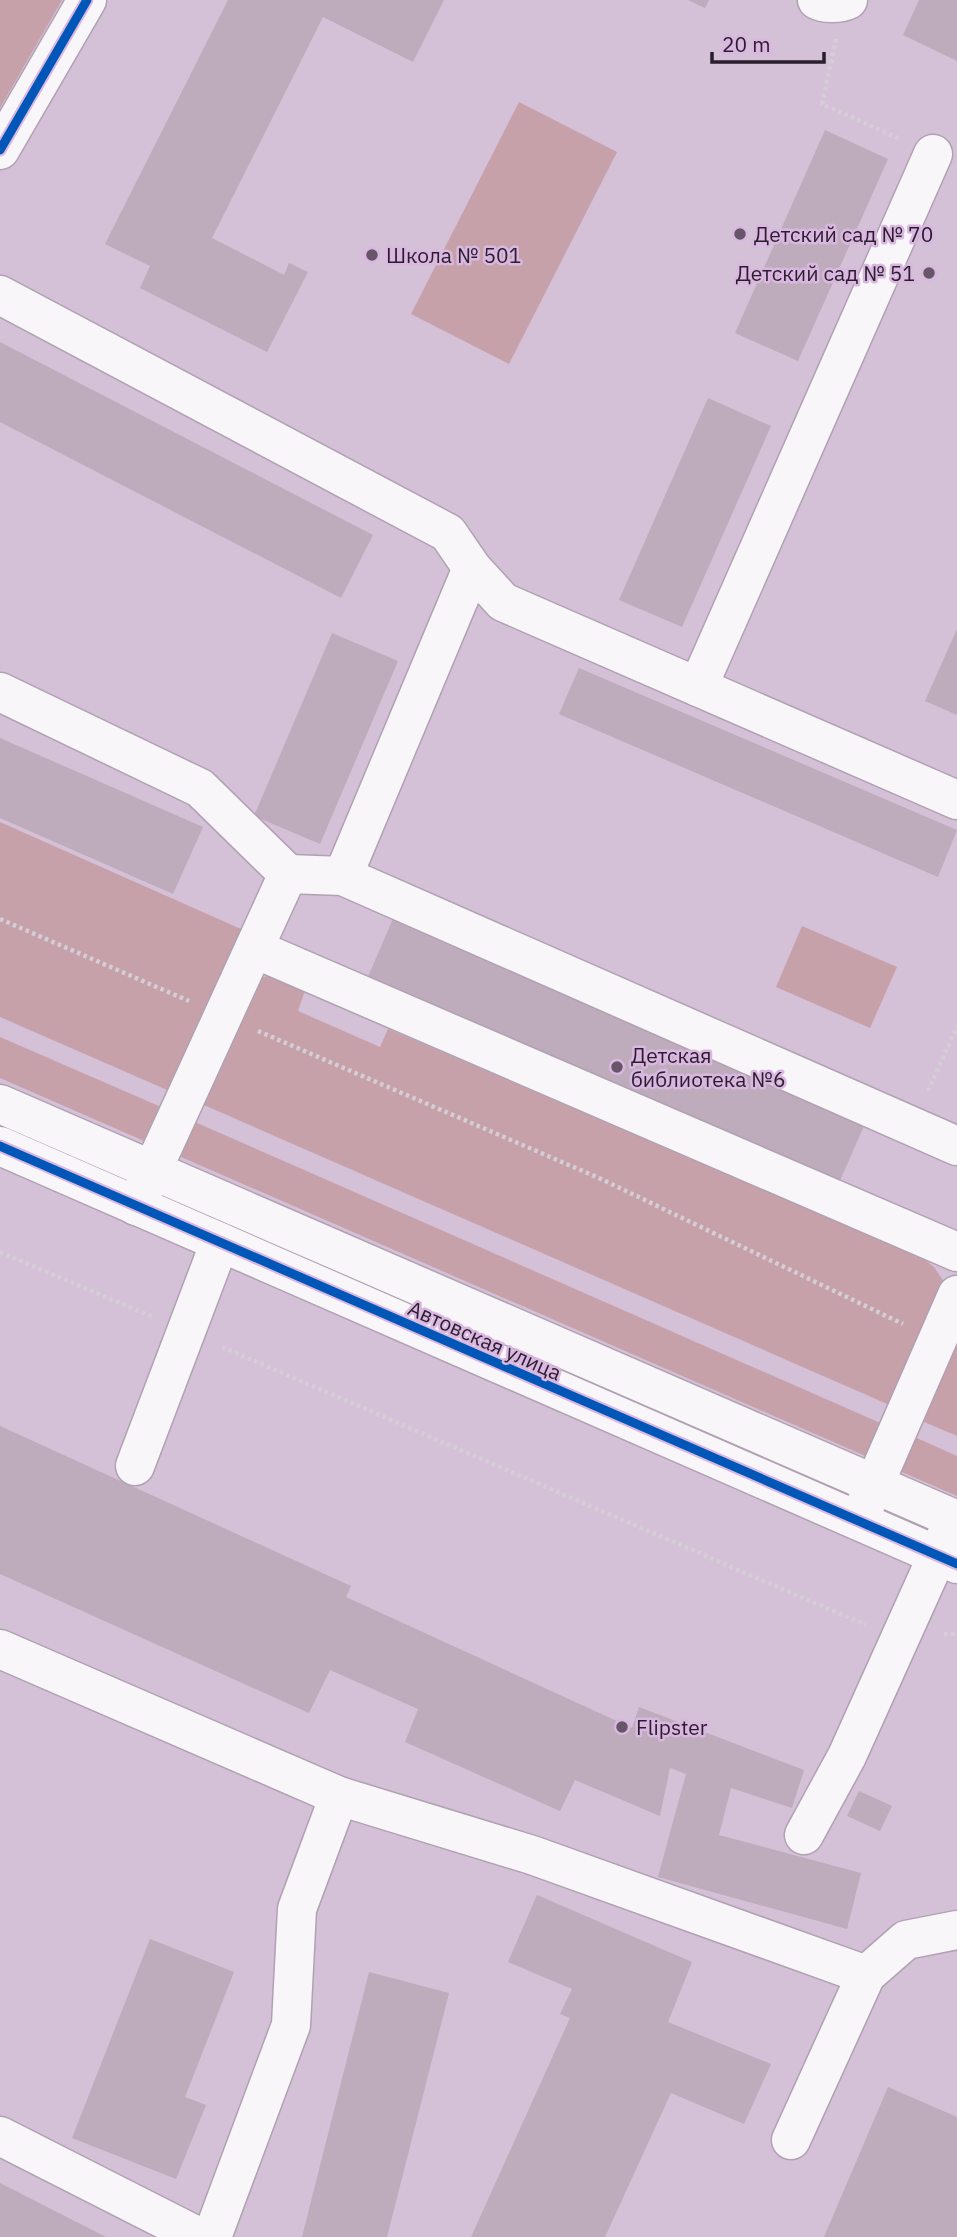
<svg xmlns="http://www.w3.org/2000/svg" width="957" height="2237" viewBox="0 0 957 2237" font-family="'IBM Plex Sans',sans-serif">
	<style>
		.green { fill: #c6a1aa }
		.building { fill: #beabbc }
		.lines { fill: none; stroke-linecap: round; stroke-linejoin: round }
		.minor-casing { stroke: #b0a1b3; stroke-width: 41 }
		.path { stroke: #d5ced6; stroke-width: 4.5; stroke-dasharray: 3.5 3.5; stroke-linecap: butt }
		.minor { stroke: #f9f6f9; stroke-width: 38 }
		.cycleway-casing { stroke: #dab7e0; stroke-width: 13 }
		.cycleway { stroke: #0057b8; stroke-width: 9 }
		.poi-dot { fill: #665668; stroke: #dab7e0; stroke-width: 2.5 }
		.labels { text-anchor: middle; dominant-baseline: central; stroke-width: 5; stroke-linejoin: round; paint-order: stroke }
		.poi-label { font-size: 21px; fill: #2a1d2d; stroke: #dab7e0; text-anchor: start }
		.street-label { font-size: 21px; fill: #2a1d2d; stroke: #dab7e0 }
	</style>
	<rect width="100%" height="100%" fill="#d4c0d7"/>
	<!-- green -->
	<g class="green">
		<path d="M0,0h62l-62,108z"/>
		<path d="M519,102l98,50 -108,212 -98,-50z"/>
		<path d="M0,822l250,111 -76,160 -174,-76z"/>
		<path d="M802,926l95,41 -27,61 -94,-41z"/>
		<path d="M272,974l35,11 -9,26 82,36 8,-18 532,227 14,11 10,15 -50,125 -697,-305 62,-123z"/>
		<path d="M0,1037l168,73 -17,34 -151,-66z"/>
		<path d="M188,1119l697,306 -15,33 -698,-305z"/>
		<path d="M957,1335v101l-40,-17z"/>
		<path d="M910,1435l47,21v40l-62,-27z"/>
	</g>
	<!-- building -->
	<g class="building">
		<path d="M228,0h216l-31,62 -90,-45 -111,221 72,37 5,-12 19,9 -41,80 -127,-64 10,-22 -45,-22z"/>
		<path d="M688,0h21l-4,8z"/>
		<path d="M919,0h38v61l-54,-26z"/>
		<path d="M825,130l63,29 -90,202 -63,-28z"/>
		<path d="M0,342l373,193 -32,63 -341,-176z"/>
		<path d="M708,398l63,28 -89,201 -63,-27z"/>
		<path d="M957,629v86l-32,-14z"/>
		<path d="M332,633l66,28 -78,183 -66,-28z"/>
		<path d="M579,668l378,162 -19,47 -379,-163z"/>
		<path d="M0,738l203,89 -30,67 -173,-76z"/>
		<path d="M395,914l472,205 -28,64 -472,-204z"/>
		<path d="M0,1426l351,160 -5,11 286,131 7,-21 165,63 -12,38 -61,-20 -12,47 142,38 -14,56 -189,-52 28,-103 -16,-6 -10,48 -85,-36 -15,31 -155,-69 13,-33 -88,-39 -21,43 -309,-139z"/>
		<path d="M859,1791l33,15 -12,25 -33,-15z"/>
		<path d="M537,1895l155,67 -24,60 103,42 -27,60 -73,-31 -66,144h-134l99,-219 -10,-4 12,-25 -64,-27z"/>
		<path d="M150,1939l84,33 -49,125 21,8 -30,74 -104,-41z"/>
		<path d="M369,1972l80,21 -62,244h-85z"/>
		<path d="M888,2087l69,30v120h-133z"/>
		<path d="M0,2183l106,54h-106z"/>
	</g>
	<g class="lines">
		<defs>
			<g id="minor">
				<path d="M817,0c7,4 23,4 31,0"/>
				<path d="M0,150l87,-150"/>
				<path d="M0,295l448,238 24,35 -129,308"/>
				<path d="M472,568l31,34 454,198"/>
				<path d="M698,687l235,-533"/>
				<path d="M0,692l200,96 88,86"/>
				<path d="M255,949l702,303"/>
				<path d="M0,1104l957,416"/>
				<path d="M0,1146l957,418"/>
				<path d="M136,1206l152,-332 55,2 614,270"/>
				<path d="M135,1466l85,-224"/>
				<path d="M864,1508l93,-213"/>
				<path d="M0,1649l339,147 193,59 334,120 40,-35 51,-10"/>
				<path d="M804,1835l43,-79 100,-222"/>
				<path d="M0,2136l199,101"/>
				<path d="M791,2140l75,-165"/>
				<path d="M212,2237l79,-212 6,-116 42,-113"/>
			</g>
		</defs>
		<!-- minor casing -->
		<use href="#minor" class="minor-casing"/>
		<!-- path -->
		<g class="path">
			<path d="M836,39l-14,65 78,35"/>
			<path d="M0,919l189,82"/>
			<path d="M258,1031l341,147 304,146"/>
			<path d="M928,1091l29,-65"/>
			<path d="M0,1252l153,65"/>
			<path d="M222,1347l644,278"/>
			<path d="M944,1634h13"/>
		</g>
		<!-- minor -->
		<use href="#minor" class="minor"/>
		<defs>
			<g id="cycleway">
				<path d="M0,150l87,-150"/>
				<path d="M0,1146l957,418"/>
			</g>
		</defs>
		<!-- cycleway casing -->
		<use href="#cycleway" class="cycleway-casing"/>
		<!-- cycleway -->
		<use href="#cycleway" class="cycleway"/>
	</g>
	<!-- markers -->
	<g class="poi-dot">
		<circle cx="740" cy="234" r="7"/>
		<circle cx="372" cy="255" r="7"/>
		<circle cx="929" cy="273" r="7"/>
		<circle cx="617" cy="1067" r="7"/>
		<circle cx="622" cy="1727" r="7"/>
	</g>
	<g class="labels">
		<!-- poi labels -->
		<g class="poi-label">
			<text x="754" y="234">Детский сад № 70</text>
			<text x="386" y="255">Школа № 501</text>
			<text x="915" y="273" text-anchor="end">Детский сад № 51</text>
			<text x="631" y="1055">Детская<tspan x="631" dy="24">библиотека №6</tspan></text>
			<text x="636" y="1727">Flipster</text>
		</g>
		<!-- street labels -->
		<g class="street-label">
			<text transform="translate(485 1340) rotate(24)">Автовская улица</text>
		</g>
	</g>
	<!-- scale -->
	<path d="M712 52v10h112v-10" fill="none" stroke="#2a1d2d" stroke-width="3.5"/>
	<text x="722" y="52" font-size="21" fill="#2a1d2d" stroke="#dab7e0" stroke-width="5" paint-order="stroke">20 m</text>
</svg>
